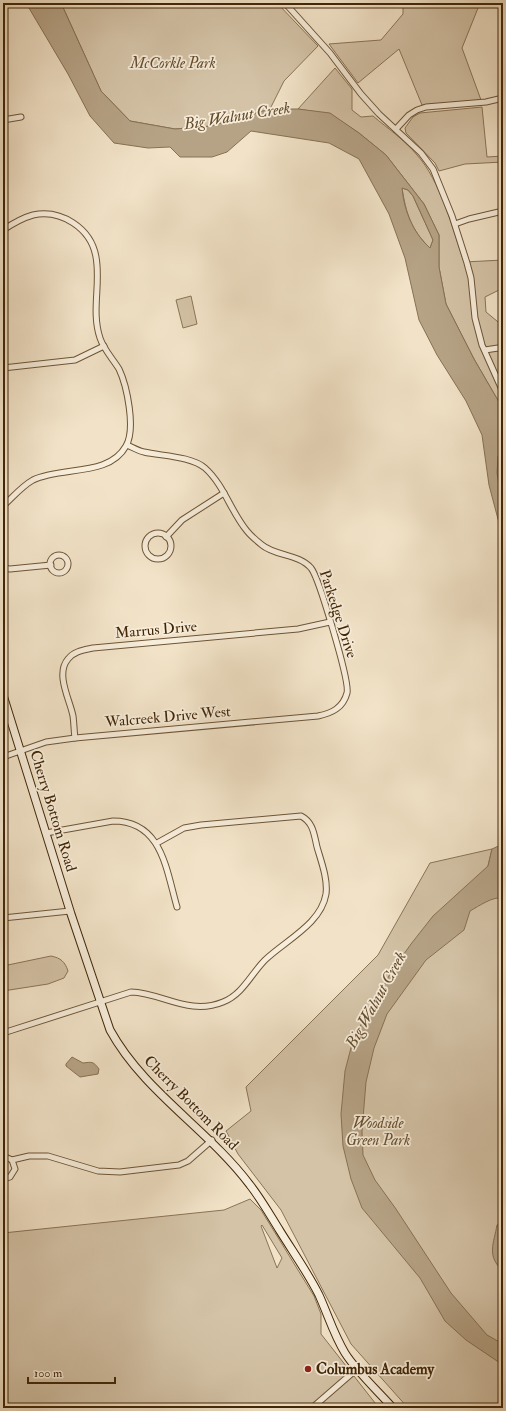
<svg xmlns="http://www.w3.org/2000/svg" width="506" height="1411" viewBox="0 0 506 1411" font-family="'IM FELL Double Pica',serif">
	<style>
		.green { fill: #d4c3a7; stroke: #8a7456; fill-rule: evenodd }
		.water { fill: #b6a386; stroke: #877153; fill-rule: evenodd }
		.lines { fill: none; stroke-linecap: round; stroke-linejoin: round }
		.street-casing { stroke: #6d5536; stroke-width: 7 }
		.secondary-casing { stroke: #412606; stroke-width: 9 }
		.street { stroke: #f7eddb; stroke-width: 5 }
		.secondary { stroke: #f7eddb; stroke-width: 7 }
		.poi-dot { fill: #8f2418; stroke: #f7eddb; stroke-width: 1.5 }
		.labels { text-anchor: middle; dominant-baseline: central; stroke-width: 3.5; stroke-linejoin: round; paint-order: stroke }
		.park-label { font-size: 15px; font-style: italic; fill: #664d2e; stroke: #f7eddb }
		.street-label { font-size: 15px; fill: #412606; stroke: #f7eddb }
		.poi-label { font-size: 15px; font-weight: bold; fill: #412606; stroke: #f7eddb; text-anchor: start }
		.water-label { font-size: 16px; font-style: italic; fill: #644c2c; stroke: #f7eddb }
	</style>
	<rect width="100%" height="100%" fill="#f2e3c8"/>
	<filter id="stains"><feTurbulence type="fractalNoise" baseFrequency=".005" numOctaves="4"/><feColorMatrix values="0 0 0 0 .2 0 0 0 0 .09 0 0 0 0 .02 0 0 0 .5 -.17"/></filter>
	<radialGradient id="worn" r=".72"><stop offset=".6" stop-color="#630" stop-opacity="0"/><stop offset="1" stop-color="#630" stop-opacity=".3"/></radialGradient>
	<!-- green -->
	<g class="green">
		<path d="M61,3h216l41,43 -34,35 -14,28 -59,17 -36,3 -45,-8 -29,-30z"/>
		<path d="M403,3h77l-18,45 19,52 -59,5 -23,-56 -41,34 -29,-39 52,-4 22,-26z"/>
		<path d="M335,68l17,21v21l9,7 12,-1c14,12 32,24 44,39 23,25 36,75 47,107l39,-2v28l-18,9 1,15 17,14v83l-29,-50 -28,-55 -7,-37v-32l-15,-31 -38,-49 -27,-22 -29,-19 -32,-5z"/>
		<path d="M482,107l5,50 16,-1v6l-38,2 -26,7 -4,-8 -29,-30 -1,-5 8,-11 7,-4z"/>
		<path d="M402,188l6,2 5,6 20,44 -3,8c-19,-18 -24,-35 -28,-60z"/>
		<path d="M191,296l6,28 -14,4 -7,-28z"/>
		<path d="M498,455h5v53l-6,-35z"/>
		<path d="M492,849l-4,17 15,12v530h-95l-57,-64 -70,-134 -43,-56 -12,-23 25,-20 -5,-24 132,-132 52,-92z"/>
		<path d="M51,956c10,2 14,6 17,15l-4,7 -16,6 -45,7v-25z"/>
		<path d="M250,1199l11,11 53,86 7,18v20l58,74h-376v-175l221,-23zM262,1225l20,33 -5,10 -16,-42z"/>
	</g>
	<!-- water -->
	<g class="water">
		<path d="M26,3h35l40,88 29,30 45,8 36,-3 59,-17h28l32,4 29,20 27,22 38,49 15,31v32l7,37 28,55 29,50v46l-5,1 -1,17 6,35v30l-14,-53 -7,-50 -16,-34 -29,-46 -18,-35 -14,-62 -16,-44 -30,-55 -30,-16 -78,-12 -24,21 -15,5h-32l-10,-10 -22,1 -34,-5 -24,-27 -22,-42zM402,188l6,2 5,6 20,44 -3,8c-17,-15 -26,-37 -28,-60z"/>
		<path d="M503,844v54c-10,-2 -24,8 -33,13l-6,19 -38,30 -39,54 -13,34 -8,34 -4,49 1,24 12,25 21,29 55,84 36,42 16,9v21l-37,-25 -21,-19 -25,-43 -58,-70 -11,-29 -8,-33 -2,-32 4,-43 9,-35 23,-37 14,-27 20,-28 22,-28 55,-50 4,-17z"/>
		<path d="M72,1057l11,6c9,-1 10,-2 16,6l-1,5 -18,3 -14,-11v-2z"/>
		<path d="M503,1222v49c-17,-15 -9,-28 -6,-46z"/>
	</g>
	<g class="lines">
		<defs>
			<g id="street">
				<path d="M285,3l45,50 31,41 18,20 42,39 12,16 19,47 15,47 4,15 4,40 7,27 21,47"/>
				<path d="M3,120l18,-3"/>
				<path d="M396,129l13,-14 8,-5 9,-3 60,-5 17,-4"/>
				<path d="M455,224l14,-5 34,-8"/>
				<path d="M3,230c9,-6 19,-12 30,-15 28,-6 58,13 63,42 5,27 -5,54 4,81 4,12 13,21 19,31 8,17 17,60 7,77 -17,31 -64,20 -93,34 -11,6 -21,18 -30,26"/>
				<path d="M485,350l13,-2 5,3"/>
				<path d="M3,368l72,-8 29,-14"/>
				<circle cx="158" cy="546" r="13"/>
				<path d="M166,537l16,-17 42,-27"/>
				<circle cx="59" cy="564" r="9"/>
				<path d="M3,568l7,1 41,-4"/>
				<path d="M75,738c-1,-7 -1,-15 -2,-22 -3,-16 -18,-42 -5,-57 6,-8 16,-9 25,-11l205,-19 32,-7"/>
				<path d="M3,757l43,-15 29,-4 243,-22c14,-3 25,-8 29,-23 3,-11 -28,-115 -36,-125 -12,-14 -36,-12 -49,-23 -5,-4 -11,-9 -15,-14 -16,-19 -23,-46 -42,-63 -14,-12 -44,-12 -61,-16 -6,-1 -12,-5 -17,-7"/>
				<path d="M46,833l67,-12c49,0 53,48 64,86"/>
				<path d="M3,918l67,-7"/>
				<path d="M3,1033l128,-41c32,1 58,24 92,10 20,-8 28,-28 42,-42 21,-20 56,-36 61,-66 2,-15 -5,-33 -9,-47 -3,-13 -4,-25 -16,-31l-100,9 -17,3 -27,15"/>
				<path d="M3,1156l9,4 3,9 -5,8 -7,2"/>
				<path d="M12,1160l17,-4h19l50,15 22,1 59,-7 9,-4 24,-21"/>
				<path d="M312,1408l46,-40"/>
			</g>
			<path id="secondary" d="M3,695l68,219 39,116c34,62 98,99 140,155 11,14 20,30 30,46 13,21 28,42 39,64 9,20 15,40 26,58 12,19 33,38 48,55"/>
		</defs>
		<!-- street casing -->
		<use href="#street" class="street-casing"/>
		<!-- secondary casing -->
		<use href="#secondary" class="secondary-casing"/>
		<!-- street -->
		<use href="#street" class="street"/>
		<!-- secondary -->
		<use href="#secondary" class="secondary"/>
	</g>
	<!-- markers -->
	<circle class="poi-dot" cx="308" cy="1369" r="4"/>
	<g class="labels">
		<!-- park labels -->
		<g class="park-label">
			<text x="173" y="63">McCorkle Park</text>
			<text x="378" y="1123">Woodside<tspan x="378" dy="17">Green Park</tspan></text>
		</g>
		<!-- street labels -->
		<g class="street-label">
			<text transform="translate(338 614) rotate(72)">Parkedge Drive</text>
			<text transform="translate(156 630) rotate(-5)">Marrus Drive</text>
			<text transform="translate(168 717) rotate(-5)">Walcreek Drive West</text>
			<text transform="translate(53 811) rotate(73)">Cherry Bottom Road</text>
			<text transform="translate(191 1103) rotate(45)">Cherry Bottom Road</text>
		</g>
		<!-- poi labels -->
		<g class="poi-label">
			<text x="316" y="1369">Columbus Academy</text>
		</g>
		<!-- water labels -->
		<g class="water-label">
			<text transform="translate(237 116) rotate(-9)">Big Walnut Creek</text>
			<text transform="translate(376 1000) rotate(-61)">Big Walnut Creek</text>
		</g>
	</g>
	<!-- margin -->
	<rect width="506" height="1411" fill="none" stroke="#f2e3c8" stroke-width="16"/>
	<rect x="4" y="4" width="498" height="1403" fill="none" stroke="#412606" stroke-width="2"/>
	<rect x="8" y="8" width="490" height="1395" fill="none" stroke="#412606"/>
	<!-- scale -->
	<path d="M28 1377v6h87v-6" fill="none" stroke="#412606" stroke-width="2"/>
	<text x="34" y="1377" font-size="12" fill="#412606" stroke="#f7eddb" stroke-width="3" paint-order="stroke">100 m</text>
	<rect width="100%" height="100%" filter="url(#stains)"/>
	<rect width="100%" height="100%" fill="url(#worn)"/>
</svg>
